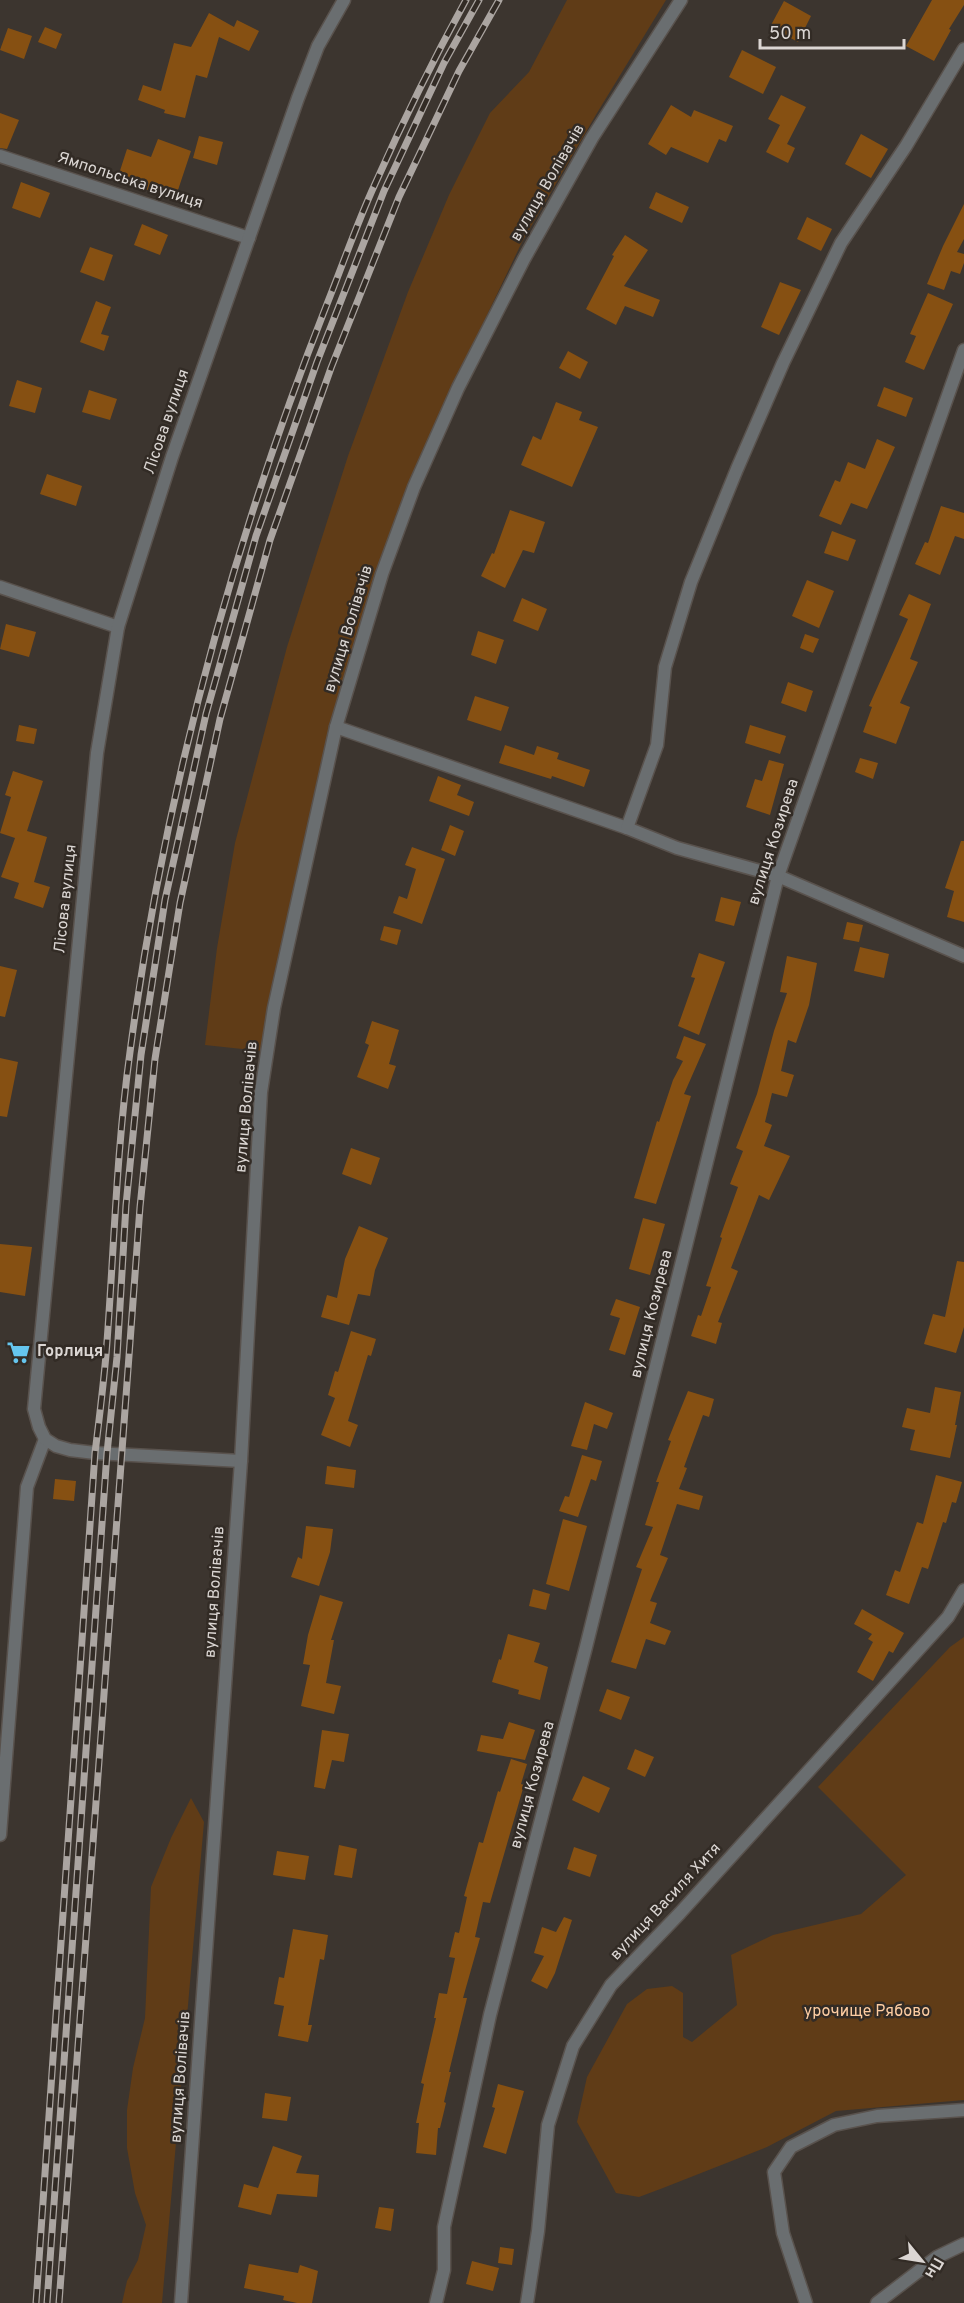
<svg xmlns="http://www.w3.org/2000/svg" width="964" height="2303" viewBox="0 0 964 2303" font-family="Overpass,sans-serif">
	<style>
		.green { fill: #603c17 }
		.building { fill: #865012 }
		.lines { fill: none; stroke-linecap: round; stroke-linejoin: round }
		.minor-casing { stroke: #59524d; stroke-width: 15 }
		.tertiary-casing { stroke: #59524d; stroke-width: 15 }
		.minor { stroke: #6a6e70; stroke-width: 12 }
		.tertiary { stroke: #6a6e70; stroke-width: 12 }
		.rail-casing { stroke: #aba5a1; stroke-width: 7 }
		.rail { stroke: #322b25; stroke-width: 4.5; stroke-dasharray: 14; stroke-linecap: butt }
		.labels { text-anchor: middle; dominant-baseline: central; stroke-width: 5; stroke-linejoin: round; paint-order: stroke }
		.street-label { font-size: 16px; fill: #dbd6d3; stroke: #322b25 }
		.poi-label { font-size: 16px; font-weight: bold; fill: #dbd6d3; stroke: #322b25; text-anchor: start }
		.park-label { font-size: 16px; fill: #fecda2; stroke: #322b25 }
	</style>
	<rect width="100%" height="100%" fill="#3c352f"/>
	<!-- green -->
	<g class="green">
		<path d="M567,0h99l-69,113 -75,129 -70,146 -64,153 -59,186 -68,324 -56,-6 12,-97 18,-105 52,-196 61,-191 60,-164 41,-97 41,-82 39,-41z"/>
		<path d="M964,1637v463l-128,11 -69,36 -104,41 -24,9 -23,-4 -39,-71 10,-45 40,-73 20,-15 25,-3 11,7v44l9,5 45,-37 -6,-50 42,-20 88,-21 45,-39 -88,-88 132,-140z"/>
		<path d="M191,1798l13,24 -42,481h-40l5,-22 11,-21 8,-35 -11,-32 -8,-45v-38l6,-42 12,-50 6,-131 20,-49z"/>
	</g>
	<!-- building -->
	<g class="building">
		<path d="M932,0h32v5l-15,24 2,1 -17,31 -28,-15z"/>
		<path d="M784,1l27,15 -13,26 -28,-15z"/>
		<path d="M209,13l25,14 3,-7 22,11 -10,20 -30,-14 -12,41 -11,-3 -11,43 -21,-5 1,-3 -27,-10 5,-15 18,6 13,-48 17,4z"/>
		<path d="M45,27l17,7 -6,15 -18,-7z"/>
		<path d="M8,28l24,8 -8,23 -24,-9z"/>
		<path d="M742,50l34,17 -13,27 -34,-17z"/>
		<path d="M781,95l25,12 -19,37 8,4 -7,15 -22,-11 14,-27 -12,-6z"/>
		<path d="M671,105l20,12 3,-7 39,16 -7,16 -7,-3 -11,24 -37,-16 -5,8 -18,-11z"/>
		<path d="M0,113l19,7 -12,29 -7,-1z"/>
		<path d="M861,134l27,15 -17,29 -26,-14z"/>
		<path d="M199,136l24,6 -6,23 -24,-7z"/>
		<path d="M158,139l33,12 -16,48 -58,-19 10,-31 24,8z"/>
		<path d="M21,182l29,11 -10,25 -28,-10z"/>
		<path d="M656,192l33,15 -7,16 -33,-15z"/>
		<path d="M964,204v35l-7,13 7,2v9l-4,11 -9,-3 -7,19 -17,-6 16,-38z"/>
		<path d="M807,217l25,12 -11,22 -24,-12z"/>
		<path d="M142,224l26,11 -8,20 -26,-10z"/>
		<path d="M625,235l23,15 -24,36 36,14 -7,17 -28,-11 -9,19 -30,-16 28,-53 -2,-1z"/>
		<path d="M90,247l23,8 -9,26 -24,-9z"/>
		<path d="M780,282l21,8 -22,45 -18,-8z"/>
		<path d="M928,293l25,11 -29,66 -19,-8 11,-26 -6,-2z"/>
		<path d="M96,301l15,6 -10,27 8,2 -5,15 -24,-9z"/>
		<path d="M568,351l20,11 -8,17 -21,-11z"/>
		<path d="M17,380l25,8 -7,25 -26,-7z"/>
		<path d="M884,387l29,11 -7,19 -29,-11z"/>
		<path d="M89,390l28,9 -7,21 -28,-8z"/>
		<path d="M556,402l26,10 -3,8 19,7 -26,60 -51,-22 12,-29 8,4z"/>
		<path d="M877,439l18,8 -28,62 -16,-6 -10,22 -22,-9 16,-36 5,2 8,-20 17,7z"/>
		<path d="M47,474l35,12 -6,20 -36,-12z"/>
		<path d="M941,506l23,7v26l-9,-3 -15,39 -25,-11 10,-22 3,1z"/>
		<path d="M510,510l35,12 -11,31 -11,-3 -18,38 -24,-12 11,-23 2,1z"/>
		<path d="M832,531l24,9 -8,21 -24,-8z"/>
		<path d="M807,580l27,11 -15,37 -27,-12z"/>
		<path d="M909,594l22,10 -21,55 8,3 -18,41 10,4 -14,37 -33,-12 9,-25 -3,-1 39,-87 -9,-4z"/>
		<path d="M522,598l25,11 -9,22 -25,-10z"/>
		<path d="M6,624l30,8 -7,25 -29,-8z"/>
		<path d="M478,631l26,9 -8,24 -25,-9z"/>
		<path d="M805,634l14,5 -6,14 -13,-5z"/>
		<path d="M788,682l25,9 -7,21 -25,-9z"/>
		<path d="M475,696l34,11 -8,24 -34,-11z"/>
		<path d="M19,725l18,4 -3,15 -18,-3z"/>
		<path d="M750,725l36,11 -6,18 -35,-11z"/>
		<path d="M505,745l29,10 3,-9 22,7 -2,6 33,11 -6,17 -32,-11 -1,3 -52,-16z"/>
		<path d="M860,758l18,5 -5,16 -18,-7z"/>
		<path d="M769,760l15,4 -14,51 -24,-8 9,-28 7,2z"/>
		<path d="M13,771l30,10 -16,50 20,6 -13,45 16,5 -7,21 -29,-10 5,-15 -18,-6 14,-39 -15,-5 11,-36 -6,-2z"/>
		<path d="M438,776l23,9 -4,10 17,7 -5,14 -40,-15z"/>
		<path d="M450,825l14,6 -9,25 -14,-6z"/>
		<path d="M961,841h3v81l-17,-5 7,-26 -9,-3z"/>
		<path d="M412,847l33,12 -23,65 -29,-11 6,-17 8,3 9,-30 -11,-4z"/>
		<path d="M721,897l20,5 -7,24 -19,-5z"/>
		<path d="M847,922l16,3 -4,17 -16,-3z"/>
		<path d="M384,926l17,4 -4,15 -17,-5z"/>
		<path d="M860,947l29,7 -5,24 -30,-7z"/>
		<path d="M699,953l26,9 -26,73 -21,-9 17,-48 -4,-1z"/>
		<path d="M787,956l30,7 -8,42 -13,38 -8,-3 -7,31 13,4 -7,22 -15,-4 -7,29 7,3 -8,21 26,10 -21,44 -10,-5 -28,73 7,3 -20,51 4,1 -6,21 -25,-8 7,-21 3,1 10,-29 -5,-1 16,-48 -2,-1 18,-50 -8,-3 13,-33 -7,-3 21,-54 17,-63 13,-38 -7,-1z"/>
		<path d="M0,966l17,4 -12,47 -5,-1z"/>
		<path d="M372,1021l27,9 -10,34 7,2 -8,23 -31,-12 12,-32 -4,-2z"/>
		<path d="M684,1036l22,8 -22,50 7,2 -35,108 -22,-6 23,-77 2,1 14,-42 10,-19 -7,-3z"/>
		<path d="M0,1058l18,4 -11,55 -7,-1z"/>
		<path d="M351,1148l29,10 -9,27 -29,-11z"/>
		<path d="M643,1218l22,6 -15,51 -21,-6z"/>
		<path d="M359,1226l29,12 -13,32 -5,26 -12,-2 -9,31 -28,-8 6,-22 10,3 8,-39z"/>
		<path d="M0,1244l32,3 -7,49 -25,-4z"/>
		<path d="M957,1261l7,1v65l-8,26 -32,-9 9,-30 12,3z"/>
		<path d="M616,1299l24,8 -15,48 -16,-5 11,-32 -10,-3z"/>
		<path d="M351,1331l25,8 -5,17 -3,-1 -20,66 10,4 -8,22 -29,-12 14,-37 -7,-3 7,-24 3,1z"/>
		<path d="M935,1387l26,5 -6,33h2l-7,33 -40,-8 5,-20 -13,-3 5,-19 23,5z"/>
		<path d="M688,1391l26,8 -5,18 -6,-2 -19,52 3,1 -8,21 24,7 -4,14 -22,-6 -17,51 8,3 -18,43 7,2 -7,20 21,8 -6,14 -19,-6 -10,30 -25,-7 31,-93 -6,-2 17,-40 -8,-2 14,-43h-3l15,-41 -3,-1z"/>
		<path d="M585,1402l28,11 -6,16 -13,-5 -7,26 -16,-4z"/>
		<path d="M582,1455l20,6 -6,20 -5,-2 -13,38 -19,-6 6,-15 4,1z"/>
		<path d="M327,1466l29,4 -2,18 -29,-4z"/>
		<path d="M936,1475l26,7 -6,21 -4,-1 -6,21 -3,-1 -15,47 -6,-2 -13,37 -23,-9 9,-25 5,2 17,-50 6,2z"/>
		<path d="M55,1479l21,2 -2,20 -21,-2z"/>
		<path d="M563,1519l24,7 -18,65 -23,-7z"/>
		<path d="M306,1526l27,3 -3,23 -11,34 -28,-9 7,-20 4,2z"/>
		<path d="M533,1589l17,5 -4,16 -17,-4z"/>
		<path d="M320,1595l23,7 -12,38h3l-8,43 15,3 -7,28 -33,-8 9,-41 -7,-1 5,-29z"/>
		<path d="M862,1609l42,24 -11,20 -4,-2 -16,30 -16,-9 16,-30 -5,-3 4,-5 -18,-10z"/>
		<path d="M508,1634l32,9 -6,19 14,5 -8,33 -22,-6 1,-4 -27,-8 7,-23 2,1z"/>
		<path d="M607,1689l23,8 -9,23 -22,-9z"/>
		<path d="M509,1722l26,8 -10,30 -48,-9 4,-16 22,4z"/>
		<path d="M322,1730l27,4 -5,28 -12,-2 -7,29 -11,-2z"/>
		<path d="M635,1749l19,8 -9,20 -18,-8z"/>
		<path d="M511,1759l16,5 -6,20 3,1 -34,118 -7,-1 -8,35 5,1 -17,60h4l-18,74h2l-7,30 2,1 -6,25h-2l-2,27 -20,-2 3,-30h-3l8,-39 -3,-1 15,-65h-2l5,-25 8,1 8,-36 -6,-1 6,-25 4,1 8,-36 -3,-1 15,-54 4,1 15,-52 2,1z"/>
		<path d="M583,1776l27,12 -11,25 -27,-13z"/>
		<path d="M339,1845l18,4 -5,29 -18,-3z"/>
		<path d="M574,1847l23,8 -7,22 -23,-8z"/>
		<path d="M277,1851l32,5 -4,24 -32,-5z"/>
		<path d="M564,1917l8,3 -17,53 -8,16 -16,-8 13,-25 -10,-3 8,-26 14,5z"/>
		<path d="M293,1929l35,6 -4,25 -4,-1 -12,66h4l-4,17 -30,-6 6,-30 -10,-2 5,-27 5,1z"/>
		<path d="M498,2084l26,7 -18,63 -23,-7 12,-39 -3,-1z"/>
		<path d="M265,2093l26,4 -4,24 -25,-3z"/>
		<path d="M273,2146l29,10 -6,17 23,2 -2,22 -40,-3 -6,21 -33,-8 6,-23 14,4z"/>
		<path d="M379,2207l15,2 -3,22 -16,-3z"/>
		<path d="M500,2247l14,2 -2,16 -14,-2z"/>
		<path d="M472,2261l27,7 -6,23 -27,-7z"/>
		<path d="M249,2264l49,9 2,-8 18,6 -6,32h-15l-14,-3 1,-4 -40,-8z"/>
	</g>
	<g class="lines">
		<defs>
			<g id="minor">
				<path d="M0,156l249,82"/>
				<path d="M0,587l118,40"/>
				<path d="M336,727l291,101 50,20 101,28 186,80"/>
				<path d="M627,828l30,-83 8,-78 26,-85 46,-113 46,-106 58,-120 65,-97 58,-97"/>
				<path d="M0,1835l27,-348 18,-48"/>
				<path d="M436,2303l8,-33v-43l46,-212 96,-368 192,-771 186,-526"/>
				<path d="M527,2303l11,-72 10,-106 25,-79 38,-61 69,-72 268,-296 16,-27"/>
				<path d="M806,2303l-23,-70 -9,-61 17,-25 43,-22 43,-9 87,-6"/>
				<path d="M877,2303l60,-46 27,-13"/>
			</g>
			<g id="tertiary">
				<path d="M241,1461l-146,-8 -25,-3 -14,-4 -11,-7 -6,-12 -5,-18 63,-656 21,-126 54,-170 126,-359 20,-52 26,-46"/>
				<path d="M181,2303l60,-842 20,-369 13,-84 62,-281 46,-153 32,-87 44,-99 66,-129 68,-121 89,-138"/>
			</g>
		</defs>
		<!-- minor casing -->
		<use href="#minor" class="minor-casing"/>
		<!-- tertiary casing -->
		<use href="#tertiary" class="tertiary-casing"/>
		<!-- minor -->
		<use href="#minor" class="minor"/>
		<!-- tertiary -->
		<use href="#tertiary" class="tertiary"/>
		<defs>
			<g id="rail">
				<path d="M36,2303l59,-850c4,-32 8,-65 11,-98 8,-101 10,-202 24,-303 34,-256 102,-508 197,-748 16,-40 30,-81 48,-120 28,-63 58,-124 91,-184"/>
				<path d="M47,2303l60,-850 10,-96 9,-152 15,-150 24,-155 41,-186 50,-178 61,-174 67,-171 60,-128 35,-63"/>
				<path d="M59,2303l81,-1096 15,-148 25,-156 40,-184 50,-179 61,-172 68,-171 60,-126 40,-71"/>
			</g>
		</defs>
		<!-- rail casing -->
		<use href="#rail" class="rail-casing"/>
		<!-- rail -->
		<use href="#rail" class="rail"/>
	</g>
	<!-- icons -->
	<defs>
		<symbol id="supermarket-bare" viewBox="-9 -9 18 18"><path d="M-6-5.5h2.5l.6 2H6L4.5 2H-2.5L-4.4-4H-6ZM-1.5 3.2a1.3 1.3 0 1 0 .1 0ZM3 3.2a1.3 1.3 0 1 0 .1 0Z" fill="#65c5ee" stroke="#322b25" stroke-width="2.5" paint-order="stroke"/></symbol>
	</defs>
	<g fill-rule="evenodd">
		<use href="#supermarket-bare" x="2" y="1336" width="33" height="33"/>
	</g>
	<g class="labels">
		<!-- street labels -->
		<g class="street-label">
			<text transform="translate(130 181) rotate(18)">Ямпольська вулиця</text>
			<text transform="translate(548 183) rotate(-60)">вулиця Волівачів</text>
			<text transform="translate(167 422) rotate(-71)">Лісова вулиця</text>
			<text transform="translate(349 629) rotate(-73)">вулиця Волівачів</text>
			<text transform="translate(774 842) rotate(-72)">вулиця Козирева</text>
			<text transform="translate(66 899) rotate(-84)">Лісова вулиця</text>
			<text transform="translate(247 1107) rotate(-85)">вулиця Волівачів</text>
			<text transform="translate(652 1314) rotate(-76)">вулиця Козирева</text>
			<text transform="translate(215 1592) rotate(-86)">вулиця Волівачів</text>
			<text transform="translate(533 1785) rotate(-75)">вулиця Козирева</text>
			<text transform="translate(666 1902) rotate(-47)">вулиця Василя Хитя</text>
			<text transform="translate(181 2077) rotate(-86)">вулиця Волівачів</text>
		</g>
		<!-- poi labels -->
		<g class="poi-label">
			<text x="37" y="1352">Горлиця</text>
		</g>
		<!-- park labels -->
		<g class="park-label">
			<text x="867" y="2012">урочище Рябово</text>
		</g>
	</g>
	<!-- north arrow -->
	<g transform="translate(922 2261) rotate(120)" stroke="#322b25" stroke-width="4.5" paint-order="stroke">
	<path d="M0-4.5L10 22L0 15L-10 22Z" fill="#dbd6d3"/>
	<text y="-9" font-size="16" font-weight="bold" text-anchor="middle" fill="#dbd6d3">Пн</text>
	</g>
	<!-- scale -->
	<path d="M760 39v9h144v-9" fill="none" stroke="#dbd6d3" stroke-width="3"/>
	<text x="769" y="39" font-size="18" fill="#dbd6d3" stroke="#322b25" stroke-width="4.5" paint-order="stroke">50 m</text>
</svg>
